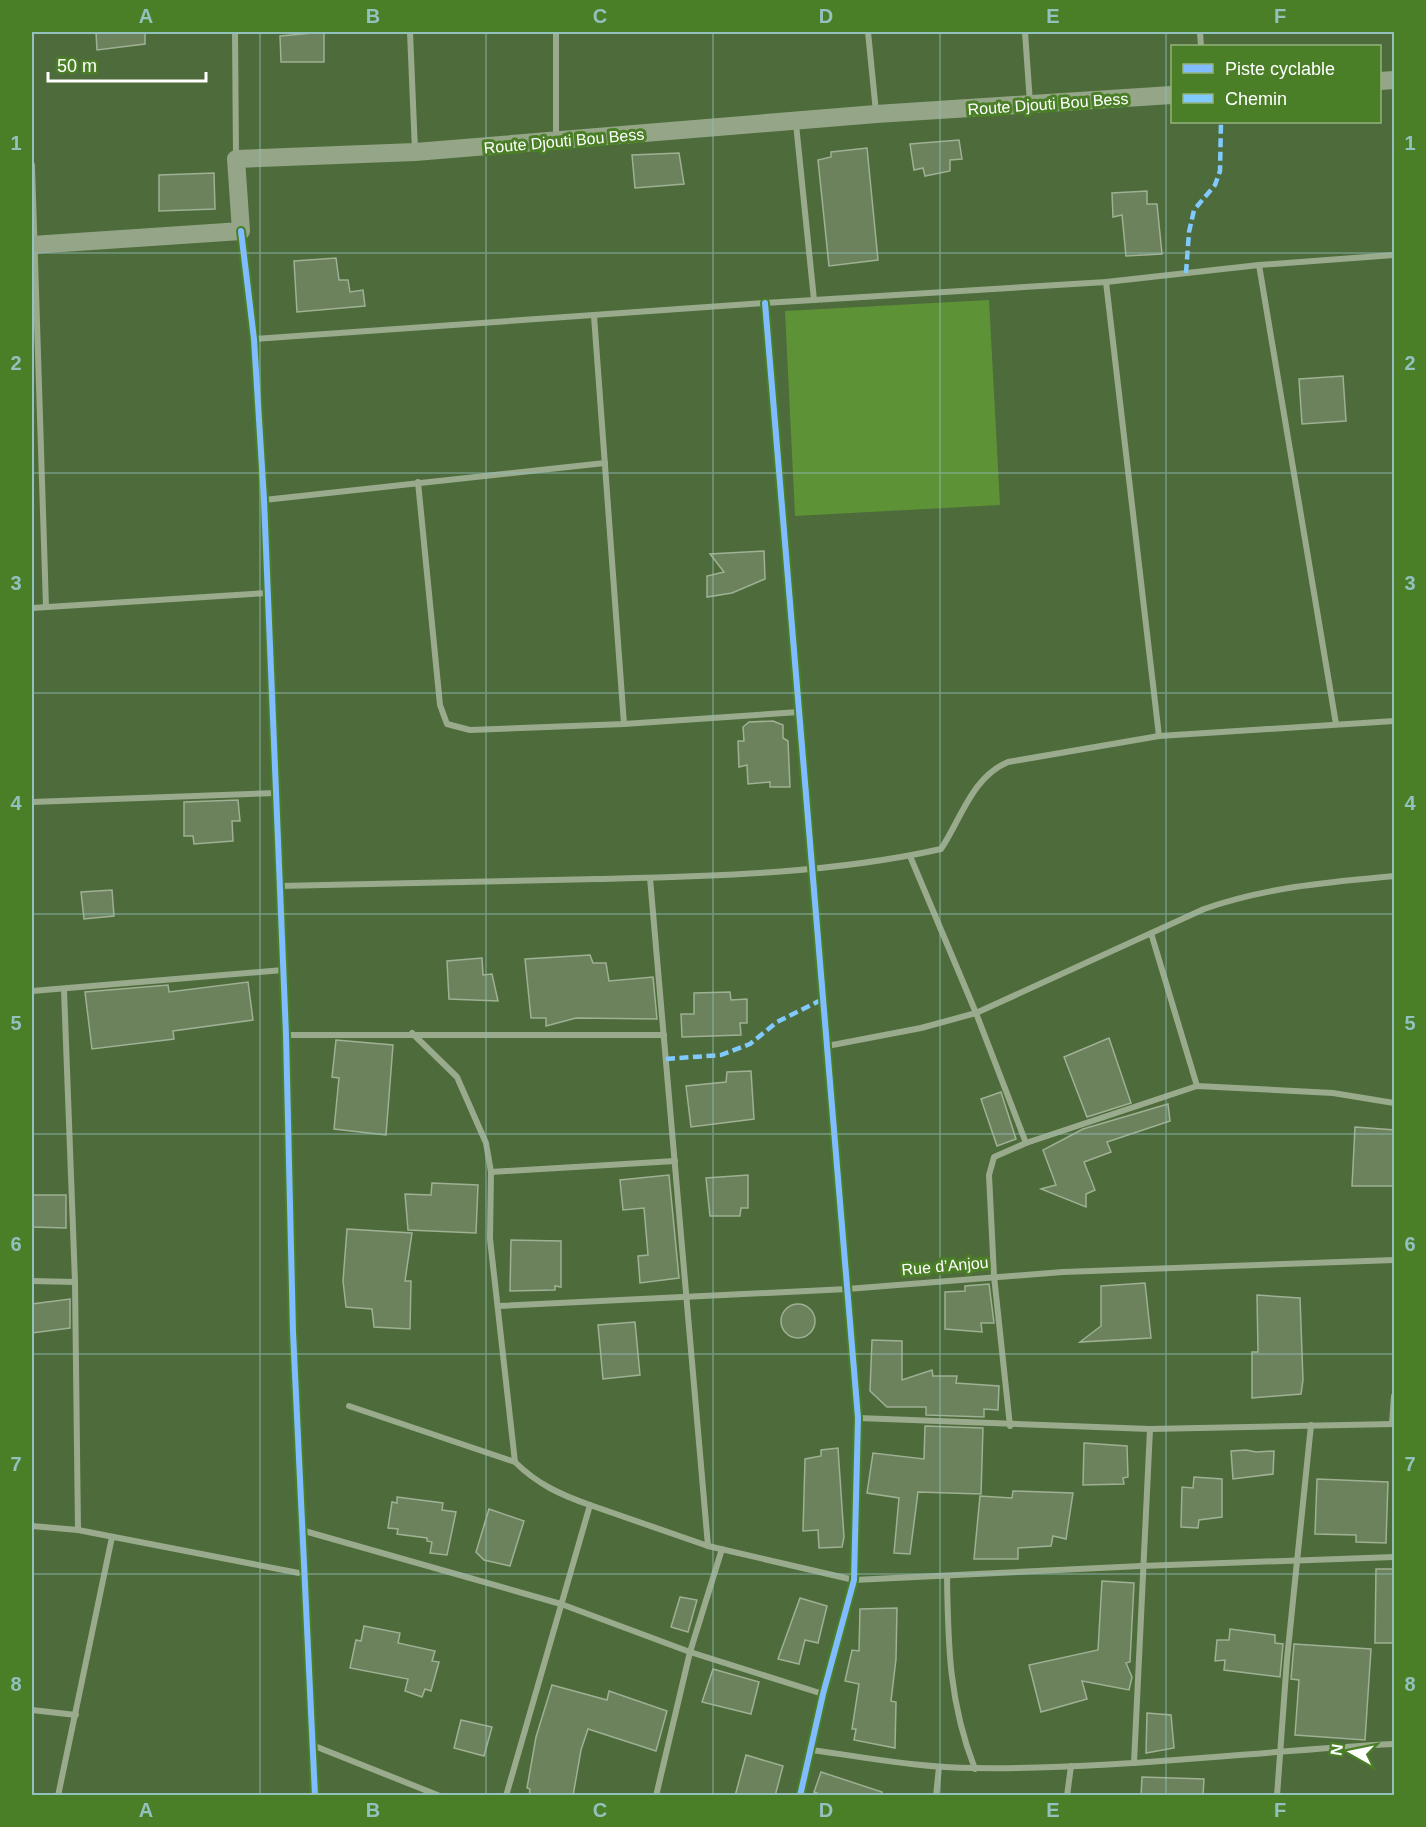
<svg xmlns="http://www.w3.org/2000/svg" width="1426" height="1827" viewBox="0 0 1426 1827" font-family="Helvetica,sans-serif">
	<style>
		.green { fill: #5d9236 }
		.building { fill: #6c825d; stroke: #9fb094; stroke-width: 1.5 }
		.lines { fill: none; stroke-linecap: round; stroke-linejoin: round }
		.street { stroke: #99ab8c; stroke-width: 6 }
		.secondary { stroke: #94a687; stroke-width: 18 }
		.quiet { stroke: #80caff; stroke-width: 4.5; stroke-dasharray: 9 4.5; stroke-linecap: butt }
		.cycleway-casing { stroke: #4b7f27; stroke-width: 10 }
		.cycleway { stroke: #80bcff; stroke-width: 6 }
		.grid { fill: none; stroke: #93c1be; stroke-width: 1.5; stroke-opacity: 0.55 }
		.labels { text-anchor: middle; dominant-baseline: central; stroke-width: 6; stroke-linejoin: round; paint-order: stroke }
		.street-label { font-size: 16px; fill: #fff; stroke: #4b7f27 }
		.neatline { fill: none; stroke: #93c1be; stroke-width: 2 }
		.grid-label { font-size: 20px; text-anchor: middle; font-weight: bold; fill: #93c1be }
	</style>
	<rect width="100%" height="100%" fill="#4e6b3b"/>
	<!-- green -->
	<path class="green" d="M989,300l11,205 -205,11 -10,-205z"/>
	<!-- building -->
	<g class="building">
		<path d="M96,32h49v12l-48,6z"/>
		<path d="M324,32v30h-43l-1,-26z"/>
		<path d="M959,140l3,19 -12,1v11l-25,5 -2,-8 -9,2 -4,-26z"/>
		<path d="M867,148l11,112 -49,6 -11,-106 13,-3v-5z"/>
		<path d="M679,153l5,31 -49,4 -3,-33z"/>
		<path d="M214,173l1,36 -56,2v-36z"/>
		<path d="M1147,191v13h10l5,50 -36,2 -4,-41 -9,2 -1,-24z"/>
		<path d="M336,258l3,22h9l2,12 13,-2 2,16 -68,6 -3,-51z"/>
		<path d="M1343,376l3,45 -44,3 -3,-45z"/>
		<path d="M764,551l1,28 -33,14 -25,4v-21l17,-4 -14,-18z"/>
		<path d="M773,721l10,4v13l5,3 2,46h-20v-5l-22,2 -1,-19 -8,2 -1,-26h6l-1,-14 6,-5z"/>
		<path d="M238,800l2,21h-8l1,20 -39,3 -1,-8h-9v-34z"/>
		<path d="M112,890l2,26 -30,3 -3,-27z"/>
		<path d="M590,955l3,8h13l3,18 44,-4 4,42 -81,-1 -30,8v-8h-15l-6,-59z"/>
		<path d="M482,958l1,17 9,-1 6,27 -49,-2 -2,-38z"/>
		<path d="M248,982l5,38 -80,11 1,8 -82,10 -7,-57 83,-7 1,7z"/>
		<path d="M730,992l1,8 16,-1v24h-7l1,12 -59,2 -1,-23h13v-21z"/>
		<path d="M1109,1038l22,65 -44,14 -23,-60z"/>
		<path d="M336,1040l57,5 -7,90 -52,-6 5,-51 -7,-1z"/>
		<path d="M751,1071l3,48 -63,8 -5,-41 40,-4 1,-10z"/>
		<path d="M1001,1092l15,47 -19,7 -16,-47z"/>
		<path d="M1168,1104l2,17 -63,21 4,10 -27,10 11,28 -9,4v13l-45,-18 15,-4 -13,-35 40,-21z"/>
		<path d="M1355,1127l40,3v56h-43z"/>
		<path d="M669,1175l10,103 -39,5 -2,-27 10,-1 -4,-47 -21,2 -3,-30z"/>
		<path d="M748,1175v33h-7l-1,8h-30l-4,-38z"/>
		<path d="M432,1183l46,2 -2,48 -68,-3 -3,-36 26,1z"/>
		<path d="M32,1195h34v33l-34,-1z"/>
		<path d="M347,1229l65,4 -7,48h6l-1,48 -36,-2 -2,-18 -26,-2 -3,-26z"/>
		<path d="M511,1240l50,1v46l-6,-1v4l-45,1z"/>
		<path d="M1145,1283l6,55 -71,4 21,-16v-40z"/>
		<path d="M989,1284l5,39h-13l1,9 -37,-3v-37l20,-1v-5z"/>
		<path d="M1257,1295l43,3 3,82 -2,14 -49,4v-46h6z"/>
		<path d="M70,1299v29l-38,5v-29z"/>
		<circle cx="798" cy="1321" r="17"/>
		<path d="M635,1322l5,53 -37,4 -5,-54z"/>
		<path d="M872,1340l30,1v39l30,-10 1,6h24l-1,7 43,3 -1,24 -14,-1v8l-58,-2v-8h-39l-17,-16z"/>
		<path d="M925,1426l58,2 -2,66 -63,-2 -8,62 -16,-1 5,-55 -32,-5 6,-40 51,6z"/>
		<path d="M1084,1443l43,3 1,31 -5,1 1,6 -41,1z"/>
		<path d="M838,1448l6,89 -2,10 -23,1 -1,-18 -15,1 2,-72 16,-3v-6z"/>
		<path d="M1246,1450l10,2 18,-1 -1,23 -40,5 -2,-28z"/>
		<path d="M1194,1477l28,2v38l-23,3 -1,8 -17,-1 1,-40 11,1z"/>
		<path d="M1317,1479l71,3 -2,61 -30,-1v-7l-41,-1z"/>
		<path d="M1013,1491l60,2 -7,46 -13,-3 -2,10 -33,2v11h-44l6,-63 32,2z"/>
		<path d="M397,1497l46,6 -1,7 14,2 -9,43 -17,-2 2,-11 -5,-1v-3l-30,-4 1,-5 -10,-1 4,-26 5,1z"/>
		<path d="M489,1509l35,12 -14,45 -26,-6 -8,-8z"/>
		<path d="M1376,1569h19v74h-20z"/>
		<path d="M1102,1581l32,2 -4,79 -4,1 6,14 -3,13 -47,-9 5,18 -46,13 -12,-47 69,-15z"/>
		<path d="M680,1597l17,3 -9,32 -17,-5z"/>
		<path d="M800,1598l27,8 -9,37 -13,-3 -6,24 -21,-5z"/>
		<path d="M897,1608l-1,51 -5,42 5,1 -1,46 -41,-8 2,-11h-4l7,-45 -14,-3 7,-31 7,1 1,-42z"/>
		<path d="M364,1626l36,7 -2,10 37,8 -3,10 7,1 -8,29 -6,-2 -3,8 -17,-6 3,-12 -58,-11 6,-28 5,1z"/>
		<path d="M1230,1629l45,6v8l8,1 -3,33 -56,-7 1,-10 -10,1 2,-21h12z"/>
		<path d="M1294,1644l77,5 -6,91 -70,-5 4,-55 -8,-1z"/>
		<path d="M713,1669l46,13 -8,32 -49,-12z"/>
		<path d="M552,1685l55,15 2,-9 58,20 -11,40 -68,-22 -7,21 -8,46h-44l1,-7 -3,-1 9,-51z"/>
		<path d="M1147,1713l24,2 3,33 -28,5z"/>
		<path d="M461,1720l31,7 -8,29 -30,-8z"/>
		<path d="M746,1755l37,11 -8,30h-40z"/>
		<path d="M821,1772l61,20v4h-57l-11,-4z"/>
		<path d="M1142,1777l62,2 -1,17h-62z"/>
	</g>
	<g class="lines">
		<!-- street -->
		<g class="street">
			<path d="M235,32l1,126"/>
			<path d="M410,32l5,119"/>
			<path d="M868,32l8,80"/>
			<path d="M1025,32l5,71"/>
			<path d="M1200,32l1,14"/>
			<path d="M796,124l18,176"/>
			<path d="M556,139v-107"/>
			<path d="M32,165l14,442"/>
			<path d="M241,232l13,107 10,161 22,535 7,297 22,464"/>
			<path d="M1259,265l77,459"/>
			<path d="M1106,282l53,454"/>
			<path d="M765,303l93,1115 -4,162 -31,114 -23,102"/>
			<path d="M594,316l30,408"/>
			<path d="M254,339l511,-36 341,-21 153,-17 135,-10"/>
			<path d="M418,482l22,223 7,19 23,6 154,-6 175,-12"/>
			<path d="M264,500l341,-37"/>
			<path d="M32,608l235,-15"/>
			<path d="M32,802l245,-9"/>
			<path d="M910,856l66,157 50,130 -32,14 -5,18 5,101 16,150"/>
			<path d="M650,878l58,668"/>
			<path d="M279,886c106,-2 212,-5 318,-7 116,-3 232,-5 344,-30 20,-30 31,-72 67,-87l151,-26 235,-15"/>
			<path d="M1151,933l46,153"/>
			<path d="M64,990l11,292 3,248"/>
			<path d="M32,991l251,-21"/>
			<path d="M412,1033l45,44 29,66 5,29 -1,67 25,223c22,22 46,33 75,43"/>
			<path d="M286,1035h378"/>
			<path d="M827,1046l94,-18 55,-15 228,-104c62,-22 126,-27 190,-33"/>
			<path d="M1026,1143l171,-57 136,7 61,10"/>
			<path d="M491,1172l184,-11"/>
			<path d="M32,1281l43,1"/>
			<path d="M498,1306l349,-17 216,-17 331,-12"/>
			<path d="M349,1406l166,56"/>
			<path d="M858,1418l292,11 244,-5"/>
			<path d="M1392,1424l2,-28"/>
			<path d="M32,1526l46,4 226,44"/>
			<path d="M301,1530l260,74 129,48 133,42"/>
			<path d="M947,1576c1,69 2,127 28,193"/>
			<path d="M32,1710l44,5"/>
			<path d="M312,1745l128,51"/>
			<path d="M811,1750c54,7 108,18 163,18 140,2 281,-17 420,-24"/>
			<path d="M1134,1763l16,-334"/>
			<path d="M58,1796l54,-259"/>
			<path d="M506,1796l84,-291 118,41 146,34 287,-14 253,-9"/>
			<path d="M656,1796l34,-144 32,-103"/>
			<path d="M936,1796l3,-29"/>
			<path d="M1067,1796l4,-30"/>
			<path d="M1277,1796l10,-137 24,-234"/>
		</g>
		<!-- secondary -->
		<g class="secondary">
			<path d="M1380,81l14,-1"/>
			<path d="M32,245l209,-14 -5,-72 179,-7 461,-38 296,-19"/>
		</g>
		<!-- quiet -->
		<g class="quiet">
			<path d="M1186,273l3,-41 5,-22 21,-25 5,-14 1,-49"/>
			<path d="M666,1059l55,-4 29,-11 27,-22 46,-23"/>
		</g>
		<defs>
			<g id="cycleway">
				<path d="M241,231l13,108 10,161 22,535 7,297 22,464"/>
				<path d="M765,303l93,1115 -4,162 -31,114 -23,102"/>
			</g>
		</defs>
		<!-- cycleway casing -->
		<use href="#cycleway" class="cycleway-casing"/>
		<!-- cycleway -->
		<use href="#cycleway" class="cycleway"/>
	</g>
	<!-- grid -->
	<path class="grid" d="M260,32v1764M486,32v1764M713,32v1764M940,32v1764M1166,32v1764M32,253h1362M32,473h1362M32,693h1362M32,914h1362M32,1134h1362M32,1354h1362M32,1574h1362"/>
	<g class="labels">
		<!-- street labels -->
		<g class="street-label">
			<text transform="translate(1048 104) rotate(-4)">Route Djouti Bou Bess</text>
			<text transform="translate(564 141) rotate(-5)">Route Djouti Bou Bess</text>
			<text transform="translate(945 1266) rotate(-5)">Rue d’Anjou</text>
		</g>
	</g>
	<!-- border -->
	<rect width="1426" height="1827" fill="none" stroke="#4b7f27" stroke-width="66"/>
	<!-- legend -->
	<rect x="1171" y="45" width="210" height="78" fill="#4b7f27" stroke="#93b27d" stroke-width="1.5"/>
	<rect x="1183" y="64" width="30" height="9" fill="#80bcff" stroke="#93b27d" stroke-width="1.5"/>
	<text x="1225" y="75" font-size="18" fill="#ffffff">Piste cyclable</text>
	<rect x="1183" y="94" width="30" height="9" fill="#80caff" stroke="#93b27d" stroke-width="1.5"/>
	<text x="1225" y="105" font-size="18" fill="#ffffff">Chemin</text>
	<!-- north arrow -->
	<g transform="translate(1351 1752) rotate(279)" stroke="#4b7f27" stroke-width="4.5" paint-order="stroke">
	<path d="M0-4.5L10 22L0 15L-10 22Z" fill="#ffffff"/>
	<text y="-9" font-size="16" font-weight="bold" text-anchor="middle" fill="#ffffff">N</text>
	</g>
	<!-- scale -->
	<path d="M48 72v9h158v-9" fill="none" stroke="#ffffff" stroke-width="3"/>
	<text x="57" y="72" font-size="18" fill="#ffffff" stroke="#4b7f27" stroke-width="4.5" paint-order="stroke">50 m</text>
	<rect x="33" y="33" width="1360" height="1761" class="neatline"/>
	<g class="grid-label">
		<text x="146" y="23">A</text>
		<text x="373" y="23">B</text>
		<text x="600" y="23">C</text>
		<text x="826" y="23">D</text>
		<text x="1053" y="23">E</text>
		<text x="1280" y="23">F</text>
		<text x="16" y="150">1</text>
		<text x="1410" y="150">1</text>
		<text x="16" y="370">2</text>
		<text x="1410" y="370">2</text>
		<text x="16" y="590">3</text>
		<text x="1410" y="590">3</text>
		<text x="16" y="810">4</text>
		<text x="1410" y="810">4</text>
		<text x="16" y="1030">5</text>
		<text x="1410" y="1030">5</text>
		<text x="16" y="1251">6</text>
		<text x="1410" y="1251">6</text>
		<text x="16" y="1471">7</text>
		<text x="1410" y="1471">7</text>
		<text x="16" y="1691">8</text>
		<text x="1410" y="1691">8</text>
		<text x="146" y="1817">A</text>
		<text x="373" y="1817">B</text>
		<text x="600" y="1817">C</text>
		<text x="826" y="1817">D</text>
		<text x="1053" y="1817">E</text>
		<text x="1280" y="1817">F</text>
	</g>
</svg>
